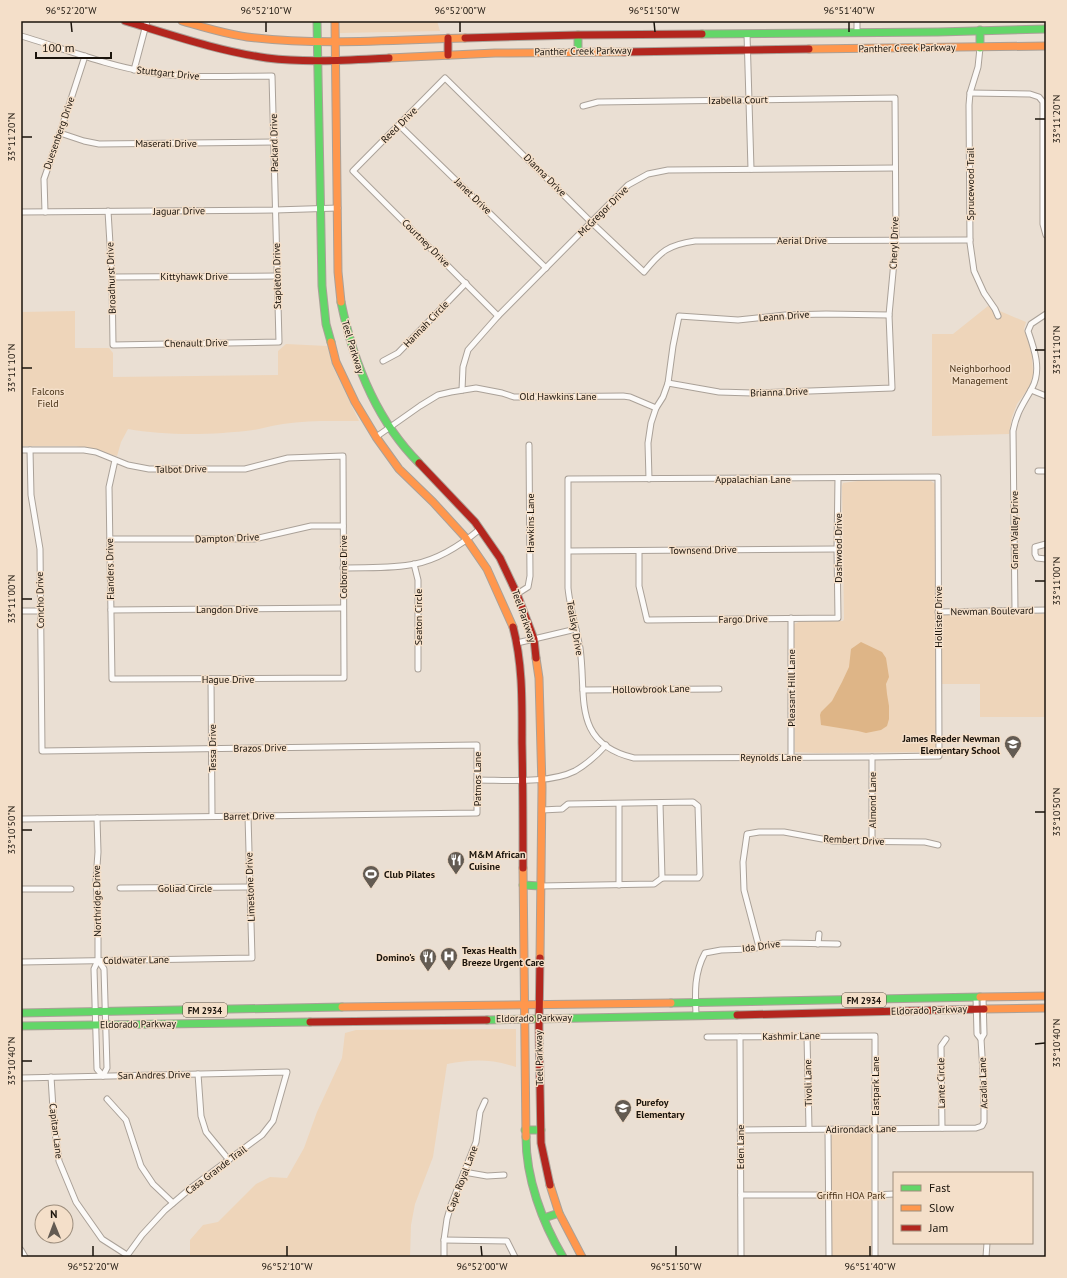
<svg xmlns="http://www.w3.org/2000/svg" width="1067" height="1278" viewBox="0 0 1067 1278" font-family="'PT Sans',sans-serif">
	<style>
		.green { fill: #eed5ba }
		.water { fill: #deb587 }
		.lines { fill: none; stroke-linecap: round; stroke-linejoin: round }
		.street-casing { stroke: #aaa198; stroke-width: 7 }
		.fast-casing { stroke: #aaa198; stroke-width: 9 }
		.slow-casing { stroke: #aaa198; stroke-width: 9 }
		.jam-casing { stroke: #aaa198; stroke-width: 9 }
		.street { stroke: #fcfaf8; stroke-width: 5 }
		.fast { stroke: #63d668; stroke-width: 7 }
		.slow { stroke: #ff974d; stroke-width: 7 }
		.jam { stroke: #b3261e; stroke-width: 7 }
		.ticks { fill: none; stroke: #1b140c; stroke-width: 1.5 }
		.labels { text-anchor: middle; dominant-baseline: central; stroke-width: 3; stroke-linejoin: round; paint-order: stroke }
		.shield { fill: #f4dfc9; stroke: #5c5145; stroke-width: 1 }
		.shield-label { font-size: 9px; font-weight: bold; fill: #1b140c }
		.street-label { font-size: 10px; fill: #1b140c; stroke: #f4dfc9 }
		.park-label { font-size: 10px; fill: #452e13; stroke: #f4dfc9 }
		.poi-label { font-size: 10px; font-weight: bold; fill: #1b140c; stroke: #f4dfc9; text-anchor: start }
		.neatline { fill: none; stroke: #1b140c; stroke-width: 1.5 }
		.ticks-label { font-size: 10px; text-anchor: middle; fill: #1b140c }
	</style>
	<rect width="100%" height="100%" fill="#eadfd3"/>
	<!-- green -->
	<g class="green">
		<path d="M340,21h97l3,10 -100,2z"/>
		<path d="M988,306l38,16 -2,7 8,25 1,20 -3,12 -13,18 -5,13 -3,17 -77,2v-102h21z"/>
		<path d="M75,311v37h34l4,5v24l165,-2v-24l8,-7 41,2 6,21 26,54c-25,0 -51,-1 -76,3 -10,1 -20,5 -30,6 -38,5 -87,6 -125,-1l-7,13 -4,14 -41,-10h-55v-134z"/>
		<path d="M858,481h73l4,3 1,268h-1l-120,1 -20,-1 -1,-128 7,-3h42l1,-2 -2,-133 1,-3z"/>
		<path d="M1046,614v103h-66v-33h-38v-69z"/>
		<path d="M516,1029v38c-25,-8 -43,-8 -69,-3l-14,93 -18,47 -4,21 -1,32h-220v-17l13,-15 15,-3 38,-38 14,-7 17,1 17,-30 13,-36 25,-54 3,-25 11,-3z"/>
		<path d="M830,1132h41l1,125h-40z"/>
	</g>
	<!-- water -->
	<path class="water" d="M861,642l21,10 4,6 3,19 -3,7 1,10 2,12v13l-2,7 -6,4 -15,3 -8,-2 -37,-6 -1,-10 1,-3 11,-11 10,-19 7,-15 2,-18z"/>
	<g class="lines">
		<defs>
			<g id="street">
				<path d="M857,21v12"/>
				<path d="M747,34l4,135"/>
				<path d="M21,36c42,12 83,29 126,36 42,7 84,4 125,4l7,266 -166,3 -1,-68 -4,-66"/>
				<path d="M980,48l-2,19 -8,26 -1,12 1,138 4,28 10,22 11,16 3,7"/>
				<path d="M134,70l13,-49"/>
				<path d="M970,93l60,1 9,3 4,5v122l3,11"/>
				<path d="M583,106l15,-4 297,-4 1,142 -7,75 3,73 -140,5 -33,-1 -51,-9"/>
				<path d="M399,125l147,143"/>
				<path d="M60,133l24,8 15,3 175,-2"/>
				<path d="M21,212l254,-2 63,-2"/>
				<path d="M45,212l-1,-33 16,-46 25,-77"/>
				<path d="M112,277l165,-1"/>
				<path d="M498,316l-145,-145 92,-93 146,144 53,50c17,-21 24,-27 51,-31l275,-1"/>
				<path d="M383,361l15,-8 68,-70"/>
				<path d="M462,390l1,-23 5,-17 30,-34 130,-131 20,-11 20,-4 227,-2"/>
				<path d="M1031,390l15,6"/>
				<path d="M376,437l44,-31 18,-11 13,-3 25,-4 26,5 12,4h16l93,-1 7,1 26,11"/>
				<path d="M21,450h63l12,2 32,13 21,4h96l43,-11 55,-2 1,222 -232,1 -3,-192 6,-27"/>
				<path d="M1038,471h8"/>
				<path d="M938,477l1,279 -67,1 -238,1c-63,-15 -47,-62 -54,-110 -4,-20 -10,-40 -12,-60v-109z"/>
				<path d="M649,479l-1,-36 3,-20 5,-15 7,-11 5,-14 5,-37 6,-30 59,4 47,-5 41,-1 63,1"/>
				<path d="M110,539h144l57,-13h32"/>
				<path d="M1046,544l-11,3v7l2,4 9,1"/>
				<path d="M569,551l268,-2"/>
				<path d="M639,551v35l8,34 191,-2 -1,-69 1,-71"/>
				<path d="M414,564l4,16v89"/>
				<path d="M343,568c24,-1 49,1 72,-4 25,-5 46,-19 65,-35"/>
				<path d="M517,594l11,-7 2,-11 -1,-131"/>
				<path d="M111,610l232,-2"/>
				<path d="M1015,610l-2,-179c4,-20 10,-26 19,-43 10,-18 2,-40 -4,-57l3,-7 15,-10"/>
				<path d="M21,611h19"/>
				<path d="M938,612l108,-2"/>
				<path d="M791,618v139"/>
				<path d="M517,643l59,-14"/>
				<path d="M211,679l1,137"/>
				<path d="M583,690l136,-1"/>
				<path d="M872,757v85"/>
				<path d="M477,780c29,0 72,4 98,-9 12,-7 22,-16 31,-26"/>
				<path d="M660,803l2,75"/>
				<path d="M97,818l1,34 -2,28 2,35v45l-4,9 3,100 6,7 4,-8 -3,-99 -6,-9"/>
				<path d="M21,819l456,-6v-68l-435,6 -2,-202 -9,-54 -1,-45"/>
				<path d="M619,885v-81"/>
				<path d="M540,886l114,-2 8,-6h36l2,-3 -2,-69 -5,-4 -125,2 -6,5 -20,1"/>
				<path d="M120,888l129,-1"/>
				<path d="M21,889h50"/>
				<path d="M818,944l1,-10"/>
				<path d="M759,947l-15,-57 -1,-28 4,-28 12,-2h25l49,9 92,1 13,3"/>
				<path d="M21,962l231,-4 -4,-142"/>
				<path d="M976,997l1,37 4,5"/>
				<path d="M696,1015c-1,-22 -2,-42 9,-62l16,-3 29,-1 33,-6 55,1"/>
				<path d="M807,1036l2,93"/>
				<path d="M707,1037l168,-1v221"/>
				<path d="M740,1037l1,220"/>
				<path d="M198,1074l3,42 5,16 23,28"/>
				<path d="M51,1077l3,48 5,36 17,41 26,37 25,16"/>
				<path d="M21,1078l266,-6 -14,49 -11,14 -70,52 -27,23 -23,25 -16,22"/>
				<path d="M107,1099l19,21 15,46 12,18 20,19"/>
				<path d="M942,1128l-1,-82 5,-7"/>
				<path d="M828,1129l1,128"/>
				<path d="M740,1130l236,-2 6,-2 2,-4v-32l-3,-51 3,-5 -1,-37"/>
				<path d="M464,1172l23,4 17,-1"/>
				<path d="M741,1195h88"/>
				<path d="M875,1195l19,-1"/>
				<path d="M444,1240l63,1 8,16"/>
				<path d="M21,1250l4,7"/>
				<path d="M444,1257v-17l3,-21 4,-14 25,-63 4,-30 5,-11"/>
				<path d="M986,1257l1,-14"/>
			</g>
			<g id="fast">
				<path d="M317,21l5,265 4,38 5,18"/>
				<path d="M980,30v18"/>
				<path d="M702,34l236,-2 108,-3"/>
				<path d="M578,35v16"/>
				<path d="M341,302c12,59 35,118 78,161"/>
				<path d="M523,885l17,1"/>
				<path d="M671,1003l309,-6"/>
				<path d="M21,1013l321,-6"/>
				<path d="M487,1020l250,-5"/>
				<path d="M21,1026l289,-4"/>
				<path d="M525,1130h16"/>
				<path d="M526,1137c0,41 16,85 37,120"/>
				<path d="M544,1218l15,-5"/>
			</g>
			<g id="slow">
				<path d="M182,21c21,6 43,13 65,16 72,9 146,3 218,1"/>
				<path d="M335,21l3,251 3,30"/>
				<path d="M809,49l237,-3"/>
				<path d="M389,58l106,-5 129,-1"/>
				<path d="M331,342l5,20 19,40 21,35 23,32 34,33 32,35 22,32 26,58"/>
				<path d="M536,658l3,20 3,109 -2,171"/>
				<path d="M523,868l3,269"/>
				<path d="M980,997l66,-1"/>
				<path d="M342,1007l329,-4"/>
				<path d="M984,1009l62,-1"/>
				<path d="M550,1185l9,28 23,44"/>
			</g>
			<g id="jam">
				<path d="M125,21c47,14 93,30 142,37 40,5 81,2 122,0"/>
				<path d="M448,38v17"/>
				<path d="M465,38l113,-3 124,-1"/>
				<path d="M624,52l185,-3"/>
				<path d="M419,463l56,59 25,36 17,36 17,45 2,19"/>
				<path d="M513,627c10,38 9,77 9,116 1,41 1,83 1,125"/>
				<path d="M540,958l-1,69 2,116 9,42"/>
				<path d="M737,1015l247,-6"/>
				<path d="M310,1022l177,-2"/>
			</g>
		</defs>
		<!-- street casing -->
		<use href="#street" class="street-casing"/>
		<!-- fast casing -->
		<use href="#fast" class="fast-casing"/>
		<!-- slow casing -->
		<use href="#slow" class="slow-casing"/>
		<!-- jam casing -->
		<use href="#jam" class="jam-casing"/>
		<!-- street -->
		<use href="#street" class="street"/>
		<!-- fast -->
		<use href="#fast" class="fast"/>
		<!-- slow -->
		<use href="#slow" class="slow"/>
		<!-- jam -->
		<use href="#jam" class="jam"/>
	</g>
	<!-- ticks -->
	<path class="ticks" d="M71,22l1,10M266,22v10M460,22v10M654,22l1,10M849,22v10M1035,119h10M22,137h10M1035,350h10M22,368h10M1035,581h10M22,599h10M1035,812h10M22,830h10M1035,1044l10,-1M22,1061h10M93,1246v10M287,1246v10M481,1246l1,10M676,1246v10M870,1246v10"/>
	<!-- icons -->
	<defs>
		<symbol id="school-pin" viewBox="-11 -11 22 30"><path d="M0 17L-7.5 6A9.5 9.5 0 1 1 7.5 6Z" fill="#635b52" stroke="#f4dfc9"/><path d="M0-5L7-2L0 1L-7-2ZM-4 1L0 2.5L4 1V4Q0 6-4 4Z" fill="#fff"/></symbol>
		<symbol id="restaurant-pin" viewBox="-11 -11 22 30"><path d="M0 17L-7.5 6A9.5 9.5 0 1 1 7.5 6Z" fill="#635b52" stroke="#f4dfc9"/><path d="M-5-6h1v4h1v-4h1v4h1v-4h1v5L-1.5 .5V6h-2V.5L-5-1ZM5-6V6H3V1.5H1.5Q1.5-4 5-6Z" fill="#fff"/></symbol>
		<symbol id="stadium-pin" viewBox="-11 -11 22 30"><path d="M0 17L-7.5 6A9.5 9.5 0 1 1 7.5 6Z" fill="#635b52" stroke="#f4dfc9"/><path d="M0-5a6.5 5 0 1 0 0 10a6.5 5 0 1 0 0-10ZM-3.5-1.8h7v3.6h-7Z" fill="#fff"/></symbol>
		<symbol id="hospital-pin" viewBox="-11 -11 22 30"><path d="M0 17L-7.5 6A9.5 9.5 0 1 1 7.5 6Z" fill="#635b52" stroke="#f4dfc9"/><path d="M-5-5h3v3.5h4V-5h3V5h-3V1.5h-4V5h-3Z" fill="#fff"/></symbol>
	</defs>
	<g fill-rule="evenodd">
		<use href="#school-pin" x="1003" y="734" width="20" height="27"/>
		<use href="#restaurant-pin" x="446" y="850" width="20" height="27"/>
		<use href="#stadium-pin" x="361" y="864" width="20" height="27"/>
		<use href="#hospital-pin" x="439" y="946" width="20" height="27"/>
		<use href="#restaurant-pin" x="418" y="947" width="20" height="27"/>
		<use href="#school-pin" x="613" y="1098" width="20" height="27"/>
	</g>
	<g class="labels">
		<!-- shield labels -->
		<g class="shield">
			<rect x="842" y="993" width="44" height="14" rx="3"/>
			<rect x="183" y="1003" width="44" height="14" rx="3"/>
		</g>
		<g class="shield-label">
			<text x="864" y="1000">FM 2934</text>
			<text x="205" y="1010">FM 2934</text>
		</g>
		<!-- street labels -->
		<g class="street-label">
			<text transform="translate(907 48) rotate(-1)">Panther Creek Parkway</text>
			<text transform="translate(583 51) rotate(-1)">Panther Creek Parkway</text>
			<text transform="translate(168 73) rotate(6)">Stuttgart Drive</text>
			<text transform="translate(738 100) rotate(-1)">Izabella Court</text>
			<text transform="translate(399 125) rotate(-45)">Reed Drive</text>
			<text transform="translate(59 133) rotate(-71)">Duesenberg Drive</text>
			<text x="166" y="143">Maserati Drive</text>
			<text transform="translate(274 143) rotate(-91)">Packard Drive</text>
			<text transform="translate(545 175) rotate(45)">Dianna Drive</text>
			<text transform="translate(970 184) rotate(-90)">Sprucewood Trail</text>
			<text transform="translate(473 196) rotate(44)">Janet Drive</text>
			<text transform="translate(179 211) rotate(-1)">Jaguar Drive</text>
			<text transform="translate(603 211) rotate(-45)">McGregor Drive</text>
			<text x="802" y="240">Aerial Drive</text>
			<text transform="translate(426 243) rotate(45)">Courtney Drive</text>
			<text transform="translate(894 243) rotate(-88)">Cheryl Drive</text>
			<text x="194" y="276">Kittyhawk Drive</text>
			<text transform="translate(277 276) rotate(-91)">Stapleton Drive</text>
			<text transform="translate(111 278) rotate(-92)">Broadhurst Drive</text>
			<text transform="translate(784 316) rotate(-4)">Leann Drive</text>
			<text transform="translate(426 324) rotate(-46)">Hannah Circle</text>
			<text transform="translate(196 343) rotate(-1)">Chenault Drive</text>
			<text transform="translate(353 347) rotate(73)">Teel Parkway</text>
			<text transform="translate(779 392) rotate(-2)">Brianna Drive</text>
			<text x="558" y="396">Old Hawkins Lane</text>
			<text transform="translate(181 469) rotate(-1)">Talbot Drive</text>
			<text x="753" y="479">Appalachian Lane</text>
			<text transform="translate(530 523) rotate(-90)">Hawkins Lane</text>
			<text transform="translate(1014 530) rotate(-90)">Grand Valley Drive</text>
			<text transform="translate(227 538) rotate(-2)">Dampton Drive</text>
			<text transform="translate(838 548) rotate(-90)">Dashwood Drive</text>
			<text transform="translate(703 550) rotate(-1)">Townsend Drive</text>
			<text transform="translate(343 567) rotate(-90)">Colborne Drive</text>
			<text transform="translate(110 569) rotate(-91)">Flanders Drive</text>
			<text transform="translate(40 600) rotate(-91)">Concho Drive</text>
			<text x="227" y="609">Langdon Drive</text>
			<text transform="translate(992 611) rotate(-1)">Newman Boulevard</text>
			<text transform="translate(524 616) rotate(71)">Teel Parkway</text>
			<text transform="translate(418 617) rotate(-90)">Seaton Circle</text>
			<text transform="translate(938 617) rotate(-90)">Hollister Drive</text>
			<text transform="translate(743 619) rotate(-1)">Fargo Drive</text>
			<text transform="translate(575 628) rotate(80)">Tealsky Drive</text>
			<text x="228" y="679">Hague Drive</text>
			<text transform="translate(791 688) rotate(-90)">Pleasant Hill Lane</text>
			<text transform="translate(651 689) rotate(-1)">Hollowbrook Lane</text>
			<text transform="translate(212 748) rotate(-90)">Tessa Drive</text>
			<text transform="translate(260 748) rotate(-1)">Brazos Drive</text>
			<text x="771" y="757">Reynolds Lane</text>
			<text transform="translate(477 779) rotate(-90)">Patmos Lane</text>
			<text transform="translate(872 800) rotate(-90)">Almond Lane</text>
			<text transform="translate(249 816) rotate(-1)">Barret Drive</text>
			<text transform="translate(854 840) rotate(3)">Rembert Drive</text>
			<text transform="translate(250 887) rotate(-92)">Limestone Drive</text>
			<text x="185" y="888">Goliad Circle</text>
			<text transform="translate(97 901) rotate(-91)">Northridge Drive</text>
			<text transform="translate(761 946) rotate(-8)">Ida Drive</text>
			<text transform="translate(136 960) rotate(-1)">Coldwater Lane</text>
			<text transform="translate(929 1010) rotate(-2)">Eldorado Parkway</text>
			<text transform="translate(534 1018) rotate(-1)">Eldorado Parkway</text>
			<text transform="translate(138 1024) rotate(-1)">Eldorado Parkway</text>
			<text transform="translate(791 1036) rotate(-1)">Kashmir Lane</text>
			<text transform="translate(539 1058) rotate(-91)">Teel Parkway</text>
			<text transform="translate(154 1075) rotate(-1)">San Andres Drive</text>
			<text transform="translate(808 1083) rotate(-91)">Tivoli Lane</text>
			<text transform="translate(941 1083) rotate(-91)">Lante Circle</text>
			<text transform="translate(983 1083) rotate(-92)">Acadia Lane</text>
			<text transform="translate(875 1086) rotate(-90)">Eastpark Lane</text>
			<text transform="translate(861 1129) rotate(-1)">Adirondack Lane</text>
			<text transform="translate(56 1131) rotate(83)">Capitan Lane</text>
			<text transform="translate(740 1147) rotate(-90)">Eden Lane</text>
			<text transform="translate(216 1170) rotate(-37)">Casa Grande Trail</text>
			<text transform="translate(462 1179) rotate(-69)">Cape Royal Lane</text>
		</g>
		<!-- park labels -->
		<g class="park-label">
			<text x="980" y="368">Neighborhood<tspan x="980" dy="12">Management</tspan></text>
			<text x="48" y="391">Falcons<tspan x="48" dy="12">Field</tspan></text>
			<text x="851" y="1195">Griffin HOA Park</text>
		</g>
		<!-- poi labels -->
		<g class="poi-label">
			<text x="1000" y="738" text-anchor="end">James Reeder Newman<tspan x="1000" dy="12">Elementary School</tspan></text>
			<text x="469" y="854">M&amp;M African<tspan x="469" dy="12">Cuisine</tspan></text>
			<text x="384" y="874">Club Pilates</text>
			<text x="462" y="950">Texas Health<tspan x="462" dy="12">Breeze Urgent Care</tspan></text>
			<text x="415" y="957" text-anchor="end">Domino's</text>
			<text x="636" y="1102">Purefoy<tspan x="636" dy="12">Elementary</tspan></text>
		</g>
	</g>
	<!-- border -->
	<rect width="1067" height="1278" fill="none" stroke="#f4dfc9" stroke-width="44"/>
	<!-- legend -->
	<rect x="893" y="1172" width="140" height="72" fill="#f4dfc9" stroke="#9d8e7d"/>
	<rect x="901" y="1185" width="20" height="6" fill="#63d668" stroke="#9d8e7d"/>
	<text x="929" y="1192" font-size="12" fill="#1b140c">Fast</text>
	<rect x="901" y="1205" width="20" height="6" fill="#ff974d" stroke="#9d8e7d"/>
	<text x="929" y="1212" font-size="12" fill="#1b140c">Slow</text>
	<rect x="901" y="1225" width="20" height="6" fill="#b3261e" stroke="#9d8e7d"/>
	<text x="929" y="1232" font-size="12" fill="#1b140c">Jam</text>
	<!-- north arrow -->
	<g transform="translate(54 1224) rotate(359)"><circle r="19" fill="#f4dfc9" stroke="#9d8e7d"/>
	<path d="M0-3L7 15L0 10L-7 15Z" fill="#635b52"/>
	<text y="-6" font-size="11" font-weight="bold" text-anchor="middle" fill="#1b140c">N</text>
	</g>
	<!-- scale -->
	<path d="M36 52v6h75v-6" fill="none" stroke="#1b140c" stroke-width="2"/>
	<text x="42" y="52" font-size="12" fill="#1b140c" stroke="#f4dfc9" stroke-width="3" paint-order="stroke">100 m</text>
	<rect x="22" y="22" width="1023" height="1234" class="neatline"/>
	<g class="ticks-label">
		<text x="71" y="14">96°52'20"W</text>
		<text x="266" y="14">96°52'10"W</text>
		<text x="460" y="14">96°52'00"W</text>
		<text x="654" y="14">96°51'50"W</text>
		<text x="849" y="14">96°51'40"W</text>
		<text transform="translate(1056 119) rotate(-90)" y="4">33°11'20"N</text>
		<text transform="translate(11 137) rotate(-90)" y="4">33°11'20"N</text>
		<text transform="translate(1056 350) rotate(-90)" y="4">33°11'10"N</text>
		<text transform="translate(11 368) rotate(-90)" y="4">33°11'10"N</text>
		<text transform="translate(1056 581) rotate(-90)" y="4">33°11'00"N</text>
		<text transform="translate(11 599) rotate(-90)" y="4">33°11'00"N</text>
		<text transform="translate(1056 812) rotate(-90)" y="4">33°10'50"N</text>
		<text transform="translate(11 830) rotate(-90)" y="4">33°10'50"N</text>
		<text transform="translate(1056 1043) rotate(-90)" y="4">33°10'40"N</text>
		<text transform="translate(11 1061) rotate(-90)" y="4">33°10'40"N</text>
		<text x="93" y="1270">96°52'20"W</text>
		<text x="287" y="1270">96°52'10"W</text>
		<text x="482" y="1270">96°52'00"W</text>
		<text x="676" y="1270">96°51'50"W</text>
		<text x="870" y="1270">96°51'40"W</text>
	</g>
</svg>
